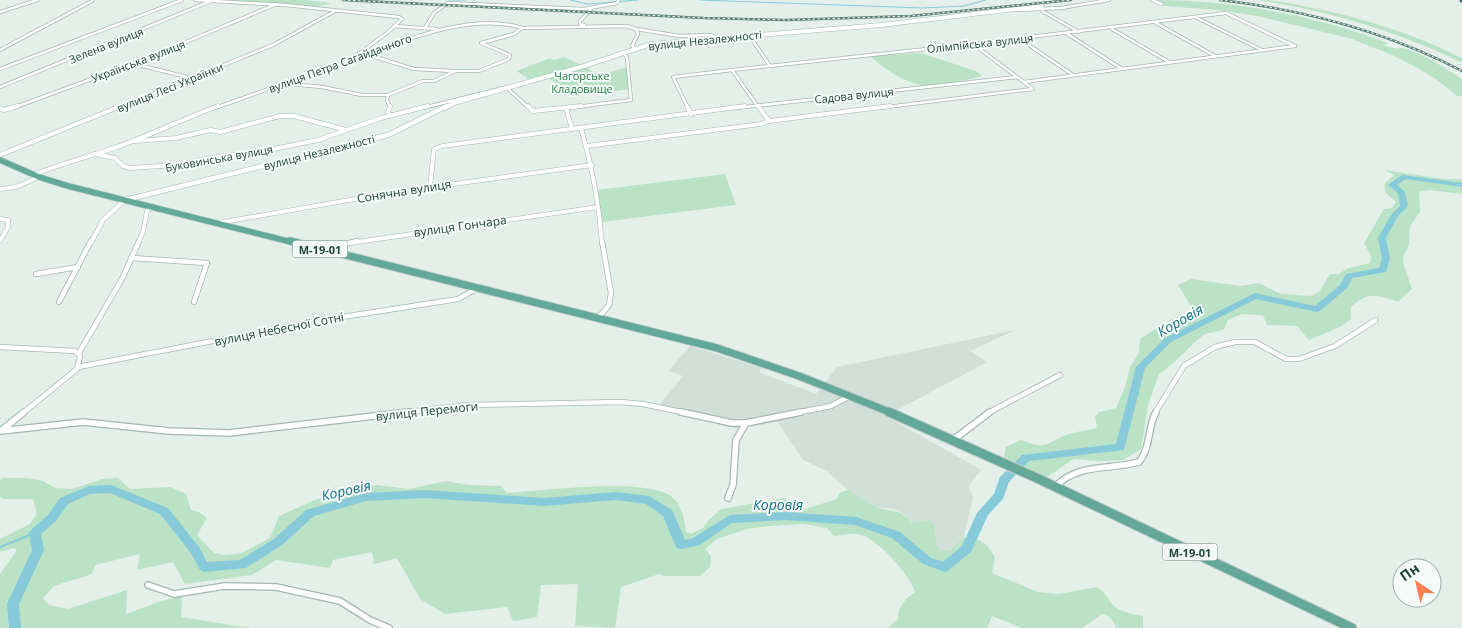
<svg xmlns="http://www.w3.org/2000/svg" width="1462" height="628" viewBox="0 0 1462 628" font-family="'Open Sans',sans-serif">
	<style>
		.built { fill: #d2dfd9 }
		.green { fill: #bbe2c6 }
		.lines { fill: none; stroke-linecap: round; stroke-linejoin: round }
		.stream-far1 { stroke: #87cbd9; stroke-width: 1 }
		.stream { stroke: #87cbd9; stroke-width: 2 }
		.river { fill: #87cbd9; fill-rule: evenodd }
		.street-far3-casing { stroke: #a6b8b2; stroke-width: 4 }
		.street-far2-casing { stroke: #a6b8b2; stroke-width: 5 }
		.street-far1-casing { stroke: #a6b8b2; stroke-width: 6 }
		.street-casing { stroke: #a6b8b2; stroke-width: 8 }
		.secondary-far1-casing { stroke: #a1bcb3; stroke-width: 5 }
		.secondary-casing { stroke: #a1bcb3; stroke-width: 5.5 }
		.primary-far2-casing { stroke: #c1cac8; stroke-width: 7 }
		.primary-far1-casing { stroke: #c1cac8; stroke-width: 9 }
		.primary-casing { stroke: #c1cac8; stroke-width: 11 }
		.highway-casing { stroke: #c1cac8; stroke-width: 1 }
		.street-far3 { stroke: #fff; stroke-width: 2.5 }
		.street-far2 { stroke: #fff; stroke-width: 4 }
		.street-far1 { stroke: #fff; stroke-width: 4.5 }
		.street { stroke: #fff; stroke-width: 5.5 }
		.secondary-far1 { stroke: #fff; stroke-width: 4 }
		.secondary { stroke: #fff; stroke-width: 4.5 }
		.primary-far2 { stroke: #64a998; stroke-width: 5.5 }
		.primary-far1 { stroke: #64a998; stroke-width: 7 }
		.primary { stroke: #64a998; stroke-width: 9 }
		.highway { fill: #297364; fill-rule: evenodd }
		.rail-casing { stroke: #5c7e75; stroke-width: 2.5 }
		.rail { stroke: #f5fbf8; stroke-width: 1; stroke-dasharray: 2.5; stroke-linecap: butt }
		.labels { text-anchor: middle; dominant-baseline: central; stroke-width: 4; stroke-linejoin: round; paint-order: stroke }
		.far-street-label { font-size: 11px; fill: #21433a; stroke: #f5fbf8 }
		.far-park-label { font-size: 11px; fill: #267f4a; stroke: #f5fbf8 }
		.shield { fill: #f5fbf8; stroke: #617a73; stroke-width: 1 }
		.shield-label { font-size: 11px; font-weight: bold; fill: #21433a }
		.street-label { font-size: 12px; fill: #21433a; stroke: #f5fbf8 }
		.water-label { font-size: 14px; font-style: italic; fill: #147286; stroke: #f5fbf8 }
	</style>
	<rect width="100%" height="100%" fill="#e4efea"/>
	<!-- built -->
	<path class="built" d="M1015,330l-45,21 17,11 -101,54 95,54 -12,16 4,11 -9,40 -14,13 -8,1 -5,-6 -3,-21 -7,-4 -15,3 -7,-8 -11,-6 -19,-2 -27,-17 -21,-19 -24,-11 -25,-38 -41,7 -80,-21 26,-32 -15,-5 22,-25 72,22 -3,4 57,22 21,-27z"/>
	<!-- green -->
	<g class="green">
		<path d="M215,0h87l30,3c-20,9 -91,-1 -117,-3z"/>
		<path d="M1153,0c80,0 160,15 235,43l-4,2c11,5 13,2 22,4 20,6 39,19 56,30v17h-5l-21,-17 -24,-14 -20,-10 -40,-16 -94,-23 -41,-6 -52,-4z"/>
		<path d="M1257,0c19,0 37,4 56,8 53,11 101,26 149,50v5c-65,-32 -134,-52 -205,-63z"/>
		<path d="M921,53l55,18 6,5c-13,4 -49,12 -61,9 -19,-4 -37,-16 -51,-29z"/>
		<path d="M564,57l17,8 -53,14 -11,-8 33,-13 4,2z"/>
		<path d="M586,67l13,9 28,-9 4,22 -57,7 -27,-19z"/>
		<path d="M1385,170l58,9h19v15l-33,-4 -10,2 1,20 -10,14 -1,19 -5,10 -1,7 9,27 -14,13c-21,-7 -29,-11 -47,5v12l-11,8 -31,13 -12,-14 -30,-1 -4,-10 -21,-1 -14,6 -4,9c-7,4 -15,2 -22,7 -15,12 -27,28 -43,38l-11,31 -7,44 -18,11 -23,1 -26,-2 -27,18 -43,-20 2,-10 15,-7c27,10 21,5 45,-5 10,-4 21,-4 31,-7l-2,-11 4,-5 17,-4 9,-21 5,-20 9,-14 1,-14 32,-20 23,-7 -17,-27 13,-6 50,7 17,-3 23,11 30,2 8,-4 11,-18h8l11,-6 21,-5 1,-7 -7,-13 20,-34 8,-1 4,-6c-7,-6 -13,-9 -11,-19l9,-8z"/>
		<path d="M725,174l11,31 -134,17 -5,-32z"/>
		<path d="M3,478h23l17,3 13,7 16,1 30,-10 16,-1 12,11 40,-2 16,7 5,16 8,2 8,6 -10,17 17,18 12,2 16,-2 28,-15 9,-22 38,-17 59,-14 33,4 37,-8 22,4 33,1 6,7c33,-2 141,-16 165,4 10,8 13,24 14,35l5,2 12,-6 5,-7 13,-12 63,-11 18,12 35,-11 2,-6 9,-3c8,4 21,14 28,17 16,6 23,0 36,16l15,-3 7,4 3,21 5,6 8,-1 14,-13c17,2 22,5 31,20l-3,16 46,19 21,2 38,-7c8,5 10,11 16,18 7,7 20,9 30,11v12h-26l-7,-11 -8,-3 -20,14h-60l-30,-12 -5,12h-99l10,-9 1,-9 7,-11 9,-7c-4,-16 -40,-57 -58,-58 -7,-1 -16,2 -23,2l-7,-8 -24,-4 -33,2 -23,3 -30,10 -12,10 6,7 -1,11 -10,9h-35l-6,-2 -38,13 -6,41 -40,-2 3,-42 -37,1 -4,32 -24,4 -6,-14 -62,7 -25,-15 -23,-41 -23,6 -2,-12 -39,8 -3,8 -54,-8 -24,15 -67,9 -12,-22 -36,8 3,-16 -45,11 -3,9 -38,12 -11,12 6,7 19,4 59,-19 -1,24 35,-13 21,-5 -1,21 70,11h-251v-54l17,-24 -3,-2 -14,4v-13l30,-15 7,-10 -4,-15h-29l-4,-2v-17z"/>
	</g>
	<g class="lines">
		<!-- stream-far1 -->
		<g class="stream-far1">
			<path d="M448,0h18"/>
			<path d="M571,0l16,4 51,-4"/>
			<path d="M700,0l222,8 42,-2 22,-6"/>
		</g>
		<!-- stream -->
		<path class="stream" d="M0,547l35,-14"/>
		<!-- river -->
		<path class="river" d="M1402,175l60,8v4l-56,-8 -9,6 8,7 3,14 -10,10 -12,22 4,21 -4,13 -34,6 -5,10 -27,23 -3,1 -61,-13 -85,43 -26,26 -21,82 -95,11 -20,21 -6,17 -15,16 -17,37 -22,18 -4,2 -22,-8 -31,-26 -37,-13 -70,-5 -53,3 -32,22 -19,4 -4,-1 -2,-3 -12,-29 -17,-12 -30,-4 -72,6 -120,-8 -58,3 -52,15 -32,29 -36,23 -42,4 -4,-2 -9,-17 -31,-39 -50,-21 -20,1 -22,10 -12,17 -15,13 3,16 -25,54 2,24h-12l-2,-24 25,-54 -3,-17 2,-3 17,-15 12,-17 29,-12 22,-1 57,23 31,39 8,15 33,-2 34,-21 32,-29 60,-17 58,-3 120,8 72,-6 33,4 23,14 13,30 8,-2 37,-23 55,-3 71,5 44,15 31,26 12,4 19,-16 15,-33 17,-19 6,-17 22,-22 94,-11 20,-77 29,-29 90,-45 60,13 25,-21 6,-11 33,-6 3,-9 -4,-21 13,-23 9,-9 -2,-13 -10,-8z"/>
		<defs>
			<g id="street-far3">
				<path d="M195,0l90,5 114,12 3,2 -15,14 -34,25"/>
				<path d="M1152,0l10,4"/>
				<path d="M1019,10l42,-2 48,-8"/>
				<path d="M1042,11l37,21"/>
				<path d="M0,12l37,-12"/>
				<path d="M1197,18l65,32"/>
				<path d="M1156,23l59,33"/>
				<path d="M584,25l-4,-1v-3l12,-13"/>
				<path d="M394,26l43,3"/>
				<path d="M425,28l9,-15 14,-10 136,6 33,-6 2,-3"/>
				<path d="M636,29l44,7 31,-1 6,3"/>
				<path d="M1112,29l57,33"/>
				<path d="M1066,33l56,36"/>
				<path d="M749,35l21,31"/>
				<path d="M1020,39l53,36"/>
				<path d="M0,50l92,-49"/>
				<path d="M369,55l45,14 40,2"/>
				<path d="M135,64l56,14"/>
				<path d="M0,69l182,-69"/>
				<path d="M732,70l241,-26 253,-31 69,33"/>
				<path d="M1024,82l271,-36"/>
				<path d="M289,84l33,3 40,8h26l35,-14h11l21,-10h24l30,-12 1,-4 -29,-12 33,-9 8,-6"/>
				<path d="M0,87l211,-86"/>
				<path d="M506,87l23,21"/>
				<path d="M388,95l-1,5 3,8"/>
				<path d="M13,108l130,-48 131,-55"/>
				<path d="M118,108l155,-63 62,-34"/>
				<path d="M215,108c42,-15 84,-30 126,-45 50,-17 128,-53 181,-35l104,-2 10,3 2,5 -6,12 3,2"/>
				<path d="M423,108l80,-20"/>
				<path d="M568,108l63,-8 -4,-42 -3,-5"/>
				<path d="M688,108l-15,-31 59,-7 27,38"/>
				<path d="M736,108l281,-31"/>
				<path d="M879,108l154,-19 -60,-45"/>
			</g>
			<g id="street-far2">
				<path d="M390,106l-2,6 2,3"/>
				<path d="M528,106l5,5 48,-5"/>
				<path d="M687,106l4,8"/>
				<path d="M0,108l4,2 14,-4"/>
				<path d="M566,108l6,21"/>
				<path d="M769,121l121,-15"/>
				<path d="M581,128c11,38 18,75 21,115"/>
				<path d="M135,141l41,-3 35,-8 9,2 60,-16h14l52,14"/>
				<path d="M587,146l174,-22 8,-3 -11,-15"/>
				<path d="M95,154l20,4 8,8 7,2 47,-3 39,-8 43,-5 59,-12 63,-22 47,-12"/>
				<path d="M0,155l121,-49"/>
				<path d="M33,175c27,-11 54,-18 81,-27 35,-12 69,-29 104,-42"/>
				<path d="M430,187l4,-38 8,-3 303,-40"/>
				<path d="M0,189l16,-2 23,-10"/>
				<path d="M0,219l8,1v7l-8,14"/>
				<path d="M218,223l171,-30 203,-28"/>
				<path d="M91,243l12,-23 22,-20"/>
				<path d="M138,243l5,-11 4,-21 5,-4"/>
				<path d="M350,243l248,-36"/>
			</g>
			<g id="street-far1">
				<path d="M326,249l31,-8"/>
				<path d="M131,258l76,5 -13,39"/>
				<path d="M36,274l42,-7"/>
				<path d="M59,302l32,-61"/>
				<path d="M598,318l11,-13 2,-12 -9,-52"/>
				<path d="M0,347l75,4 5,5 -3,13 -54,44"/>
				<path d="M79,353l44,-76 16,-36"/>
				<path d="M78,367l239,-46 141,-22 20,-11"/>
				<path d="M398,413l71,-8 151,-3 23,2 43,9"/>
				<path d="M795,413l36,-7 19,-10"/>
				<path d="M988,413l72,-38"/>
				<path d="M1155,413l29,-47 31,-19 20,-5h20l31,17h13l36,-13 41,-26"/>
			</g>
			<g id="street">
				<path d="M681,412l51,11h14l55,-11"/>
				<path d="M2,430l22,-18"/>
				<path d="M1,431l82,-9 86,9 60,2 180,-21"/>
				<path d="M953,440l37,-28"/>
				<path d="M1056,486c22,-23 54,-16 83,-24 12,-14 8,-34 17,-50"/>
				<path d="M728,498l5,-13 3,-45 10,-17"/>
				<path d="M148,585l26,9 51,-8 51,1 64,14 30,19 19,8"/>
			</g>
			<path id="secondary-far1" d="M445,108l9,-5 130,-37 67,-22 230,-19 161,-19 -1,-6"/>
			<path id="secondary" d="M125,200l263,-65 59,-29"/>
			<path id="primary-far2" d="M0,160l39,17 29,9 227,57"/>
			<path id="primary-far1" d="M290,241l427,107 82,28 93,37"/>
			<path id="primary" d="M889,412l150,67 313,149"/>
			<rect id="highway" x="1460" y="0" width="2" height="2"/>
		</defs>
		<!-- street-far3 casing -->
		<use href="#street-far3" class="street-far3-casing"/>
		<!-- street-far2 casing -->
		<use href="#street-far2" class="street-far2-casing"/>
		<!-- street-far1 casing -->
		<use href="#street-far1" class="street-far1-casing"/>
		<!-- street casing -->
		<use href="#street" class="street-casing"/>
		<!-- secondary-far1 casing -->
		<use href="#secondary-far1" class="secondary-far1-casing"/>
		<!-- secondary casing -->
		<use href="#secondary" class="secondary-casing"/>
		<!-- primary-far2 casing -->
		<use href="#primary-far2" class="primary-far2-casing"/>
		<!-- primary-far1 casing -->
		<use href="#primary-far1" class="primary-far1-casing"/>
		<!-- primary casing -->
		<use href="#primary" class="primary-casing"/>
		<!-- highway casing -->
		<use href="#highway" class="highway-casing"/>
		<!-- street-far3 -->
		<use href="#street-far3" class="street-far3"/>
		<!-- street-far2 -->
		<use href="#street-far2" class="street-far2"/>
		<!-- street-far1 -->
		<use href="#street-far1" class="street-far1"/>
		<!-- street -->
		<use href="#street" class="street"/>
		<!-- secondary-far1 -->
		<use href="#secondary-far1" class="secondary-far1"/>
		<!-- secondary -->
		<use href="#secondary" class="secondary"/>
		<!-- primary-far2 -->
		<use href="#primary-far2" class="primary-far2"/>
		<!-- primary-far1 -->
		<use href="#primary-far1" class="primary-far1"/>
		<!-- primary -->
		<use href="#primary" class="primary"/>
		<!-- highway -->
		<use href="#highway" class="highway"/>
		<defs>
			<g id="rail">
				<path d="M343,0l361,18 83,2 124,-4 160,-16"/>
				<path d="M1220,0c86,10 165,31 242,71"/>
			</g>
		</defs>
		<!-- rail casing -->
		<use href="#rail" class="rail-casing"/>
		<!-- rail -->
		<use href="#rail" class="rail"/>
	</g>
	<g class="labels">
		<!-- far-street labels -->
		<g class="far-street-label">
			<text transform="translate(705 40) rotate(-6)">вулиця Незалежності</text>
			<text transform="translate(980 43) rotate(-6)">Олімпійська вулиця</text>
			<text transform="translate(106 45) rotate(-22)">Зелена вулиця</text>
			<text transform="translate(138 61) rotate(-21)">Українська вулиця</text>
			<text transform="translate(340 63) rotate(-20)">вулиця Петра Сагайдачного</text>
			<text transform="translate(170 87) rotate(-22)">вулиця Лесі Українки</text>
			<text transform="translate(854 95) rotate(-6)">Садова вулиця</text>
			<text transform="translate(319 152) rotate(-14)">вулиця Незалежності</text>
			<text transform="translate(219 158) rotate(-10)">Буковинська вулиця</text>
		</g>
		<!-- far-park labels -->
		<g class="far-park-label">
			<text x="582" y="75">Чагорське<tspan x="582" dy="13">Кладовище</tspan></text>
		</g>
		<!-- shield labels -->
		<g class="shield">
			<rect x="292.5" y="240.5" width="55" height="17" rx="4"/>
			<rect x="1162.5" y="543.5" width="55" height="17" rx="4"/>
		</g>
		<g class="shield-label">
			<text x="320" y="249">М-19-01</text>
			<text x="1190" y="552">М-19-01</text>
		</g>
		<!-- street labels -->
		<g class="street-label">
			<text transform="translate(404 191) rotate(-9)">Сонячна вулиця</text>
			<text transform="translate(460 226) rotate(-8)">вулиця Гончара</text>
			<text transform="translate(279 329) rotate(-11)">вулиця Небесної Сотні</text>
			<text transform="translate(427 411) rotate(-6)">вулиця Перемоги</text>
		</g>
		<!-- water labels -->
		<g class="water-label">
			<text transform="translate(1180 320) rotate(-30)">Коровія</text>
			<text transform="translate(346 490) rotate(-13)">Коровія</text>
			<text x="778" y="504">Коровія</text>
		</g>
	</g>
	<!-- north arrow -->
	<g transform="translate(1417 583) rotate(325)"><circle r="24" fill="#f5fbf8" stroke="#a0b1ac"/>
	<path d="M0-4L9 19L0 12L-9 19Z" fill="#ff7f52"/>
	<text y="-8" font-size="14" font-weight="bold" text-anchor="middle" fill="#21433a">Пн</text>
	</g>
</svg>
